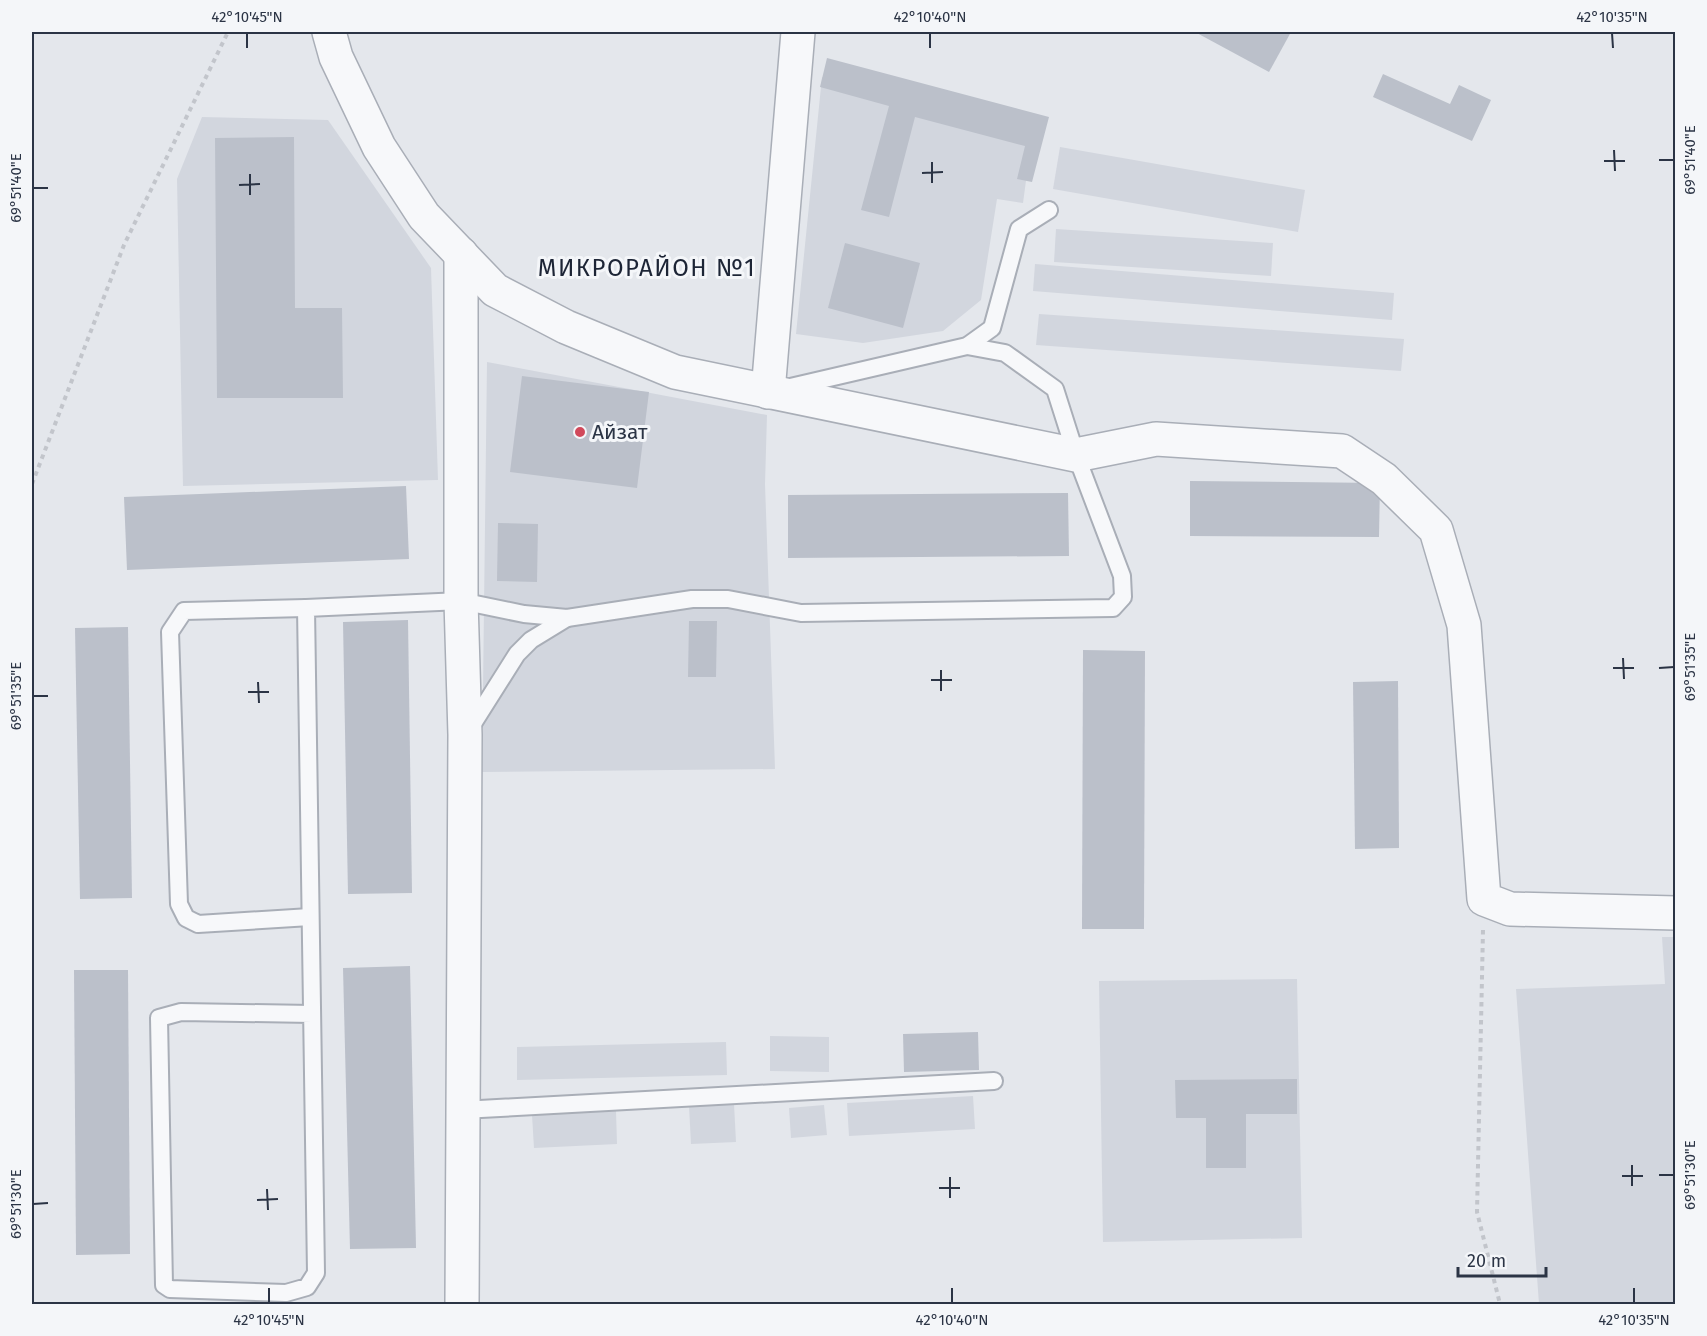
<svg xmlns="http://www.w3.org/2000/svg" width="1707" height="1336" viewBox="0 0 1707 1336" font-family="'Fira Sans',sans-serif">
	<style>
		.built { fill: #d2d6de }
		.building { fill: #bbc0ca }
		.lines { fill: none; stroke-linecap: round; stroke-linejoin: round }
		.lane-casing { stroke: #a9aeb7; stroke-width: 20 }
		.street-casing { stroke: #a9aeb7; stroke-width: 36 }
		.path { stroke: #c2c5cb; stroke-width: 4; stroke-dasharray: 4.5 4.5; stroke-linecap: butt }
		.lane { stroke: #f7f8fa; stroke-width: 16 }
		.street { stroke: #f7f8fa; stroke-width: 33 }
		.ticks { fill: none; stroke: #2b3445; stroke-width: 2 }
		.poi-dot { fill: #d1495b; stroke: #f4f6f9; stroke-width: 2 }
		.labels { text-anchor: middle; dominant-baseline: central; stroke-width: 6; stroke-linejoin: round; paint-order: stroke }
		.poi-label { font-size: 21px; fill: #2b3445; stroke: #f4f6f9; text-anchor: start }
		.quarter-label { font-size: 24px; letter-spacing: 1.5px; fill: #1d2536; stroke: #f4f6f9 }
		.neatline { fill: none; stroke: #2b3445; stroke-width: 2 }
		.ticks-label { font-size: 15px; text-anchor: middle; fill: #2b3445 }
	</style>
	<rect width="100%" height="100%" fill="#e4e7ec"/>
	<!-- built -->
	<g class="built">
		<path d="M822,77l210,59 -9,67 -26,-4 -16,101 -38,31 -80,12 -67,-9z"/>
		<path d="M202,117l126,3 103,148 7,212 -255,6 -6,-307z"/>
		<path d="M1060,147l245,43 -7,42 -245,-43z"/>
		<path d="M1056,229l217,14 -2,33 -217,-14z"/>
		<path d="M1035,264l359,29 -2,27 -359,-29z"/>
		<path d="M1039,314l365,25 -3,32 -365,-26z"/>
		<path d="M487,362l280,53 -2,69 10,285 -293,3z"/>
		<path d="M1662,937h14l-1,367h-136l-23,-315 149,-5z"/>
		<path d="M1297,979l5,259 -199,4 -4,-261z"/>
		<path d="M770,1036l59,1v35l-59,-1z"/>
		<path d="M726,1042l1,33 -210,5v-33z"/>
		<path d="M973,1096l2,33 -126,7 -2,-33z"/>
		<path d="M734,1104l2,38 -45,2 -2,-38z"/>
		<path d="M824,1105l3,30 -36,3 -2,-30z"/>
		<path d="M616,1111l1,33 -83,4 -2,-33z"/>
	</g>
	<!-- building -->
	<g class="building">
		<path d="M1195,32h96l-22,40z"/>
		<path d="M827,58l222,59 -17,65 -15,-3 8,-33 -110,-29 -26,100 -28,-7 28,-104 -69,-19z"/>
		<path d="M1383,74l67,30 9,-19 32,15 -19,41 -99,-44z"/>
		<path d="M294,137l1,171h47l1,90h-126l-2,-260z"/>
		<path d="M845,243l75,20 -17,65 -75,-20z"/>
		<path d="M522,376l127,16 -12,96 -127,-16z"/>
		<path d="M1190,481l190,2 -1,54 -189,-1z"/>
		<path d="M406,486l3,73 -282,11 -3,-73z"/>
		<path d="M1068,493l1,63 -281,2v-63z"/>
		<path d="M498,523l40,1 -1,58 -40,-1z"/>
		<path d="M408,620l4,273 -64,1 -5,-272z"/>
		<path d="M689,621h28l-1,56h-28z"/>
		<path d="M128,627l4,271 -52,1 -5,-271z"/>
		<path d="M1083,650l62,1 -1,278h-62z"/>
		<path d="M1398,681l1,167 -44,1 -2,-167z"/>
		<path d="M410,966l6,282 -66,1 -7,-281z"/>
		<path d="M74,970h54l2,284 -54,1z"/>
		<path d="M978,1032l1,38 -75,2 -1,-38z"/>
		<path d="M1297,1079v35h-51v54h-40v-50h-30l-1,-38z"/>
	</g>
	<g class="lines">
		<defs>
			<g id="lane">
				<path d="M786,388l181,-42 25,-18 27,-99 30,-19"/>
				<path d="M306,608l-122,3 -14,21 9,272 7,14 12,6 112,-7"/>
				<path d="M469,730l48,-76 14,-14 36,-22"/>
				<path d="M312,1014l-131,-2 -22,6 5,267 6,4 116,4 21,-6 9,-14 -10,-665 155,-7 63,13 43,4 125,-19h36l73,14 312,-5 10,-11 -1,-21 -46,-121 -21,-66 -50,-36 -38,-7"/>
				<path d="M462,1110l532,-29"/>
			</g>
			<g id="street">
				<path d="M329,32l7,25 43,90 45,69 71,74 71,37 109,45 401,83 80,-16 186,12 42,28 52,51 28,95 20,274 26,10 166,4"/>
				<path d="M461,254v347l4,134 -3,569"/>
				<path d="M768,392l30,-360"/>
			</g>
		</defs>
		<!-- lane casing -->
		<use href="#lane" class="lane-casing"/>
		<!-- street casing -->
		<use href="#street" class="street-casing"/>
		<!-- path -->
		<g class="path">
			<path d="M32,484l92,-239 104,-213"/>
			<path d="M1483,930l-6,282 23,92"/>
		</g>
		<!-- lane -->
		<use href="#lane" class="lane"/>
		<!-- street -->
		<use href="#street" class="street"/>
	</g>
	<!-- ticks -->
	<path class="ticks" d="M247,33v15M930,33v15M1612,33l1,15M1614,150l1,21M1659,160h15M1604,161h21M932,162v21M922,173l21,-1M250,174v21M239,185l21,-1M33,188h15M1623,658l1,21M1613,668h21M1659,668l15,-1M941,670v21M931,680h21M258,682l1,21M248,692h21M33,696h15M1632,1165v21M1659,1175h15M1622,1176h21M950,1177v21M939,1188h21M267,1189l1,21M257,1200l21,-1M33,1204l15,-1M269,1288v15M952,1288v15M1634,1288v15"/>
	<!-- markers -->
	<circle class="poi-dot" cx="580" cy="432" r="6"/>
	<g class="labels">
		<!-- poi labels -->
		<g class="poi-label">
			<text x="592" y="432">Айзат</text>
		</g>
		<!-- quarter labels -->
		<g class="quarter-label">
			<text x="647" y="268">МИКРОРАЙОН №1</text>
		</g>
	</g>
	<!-- border -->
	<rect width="1707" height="1336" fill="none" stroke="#f4f6f9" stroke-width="66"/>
	<!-- scale -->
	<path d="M1458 1267v9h88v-9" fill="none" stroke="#2b3445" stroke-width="3"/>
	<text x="1467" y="1267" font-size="18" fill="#2b3445" stroke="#f4f6f9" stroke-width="4.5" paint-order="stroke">20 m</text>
	<rect x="33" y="33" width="1641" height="1270" class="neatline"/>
	<g class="ticks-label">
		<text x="247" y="22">42°10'45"N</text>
		<text x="930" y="22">42°10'40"N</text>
		<text x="1612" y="22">42°10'35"N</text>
		<text transform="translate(1690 160) rotate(-90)" y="5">69°51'40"E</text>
		<text transform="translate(16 188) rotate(-90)" y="5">69°51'40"E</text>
		<text transform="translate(1690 667) rotate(-90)" y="5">69°51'35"E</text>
		<text transform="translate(16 696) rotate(-90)" y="5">69°51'35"E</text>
		<text transform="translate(1690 1175) rotate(-90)" y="5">69°51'30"E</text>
		<text transform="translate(16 1204) rotate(-90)" y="5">69°51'30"E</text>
		<text x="269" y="1325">42°10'45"N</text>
		<text x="952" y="1325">42°10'40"N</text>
		<text x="1634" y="1325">42°10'35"N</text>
	</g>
</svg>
